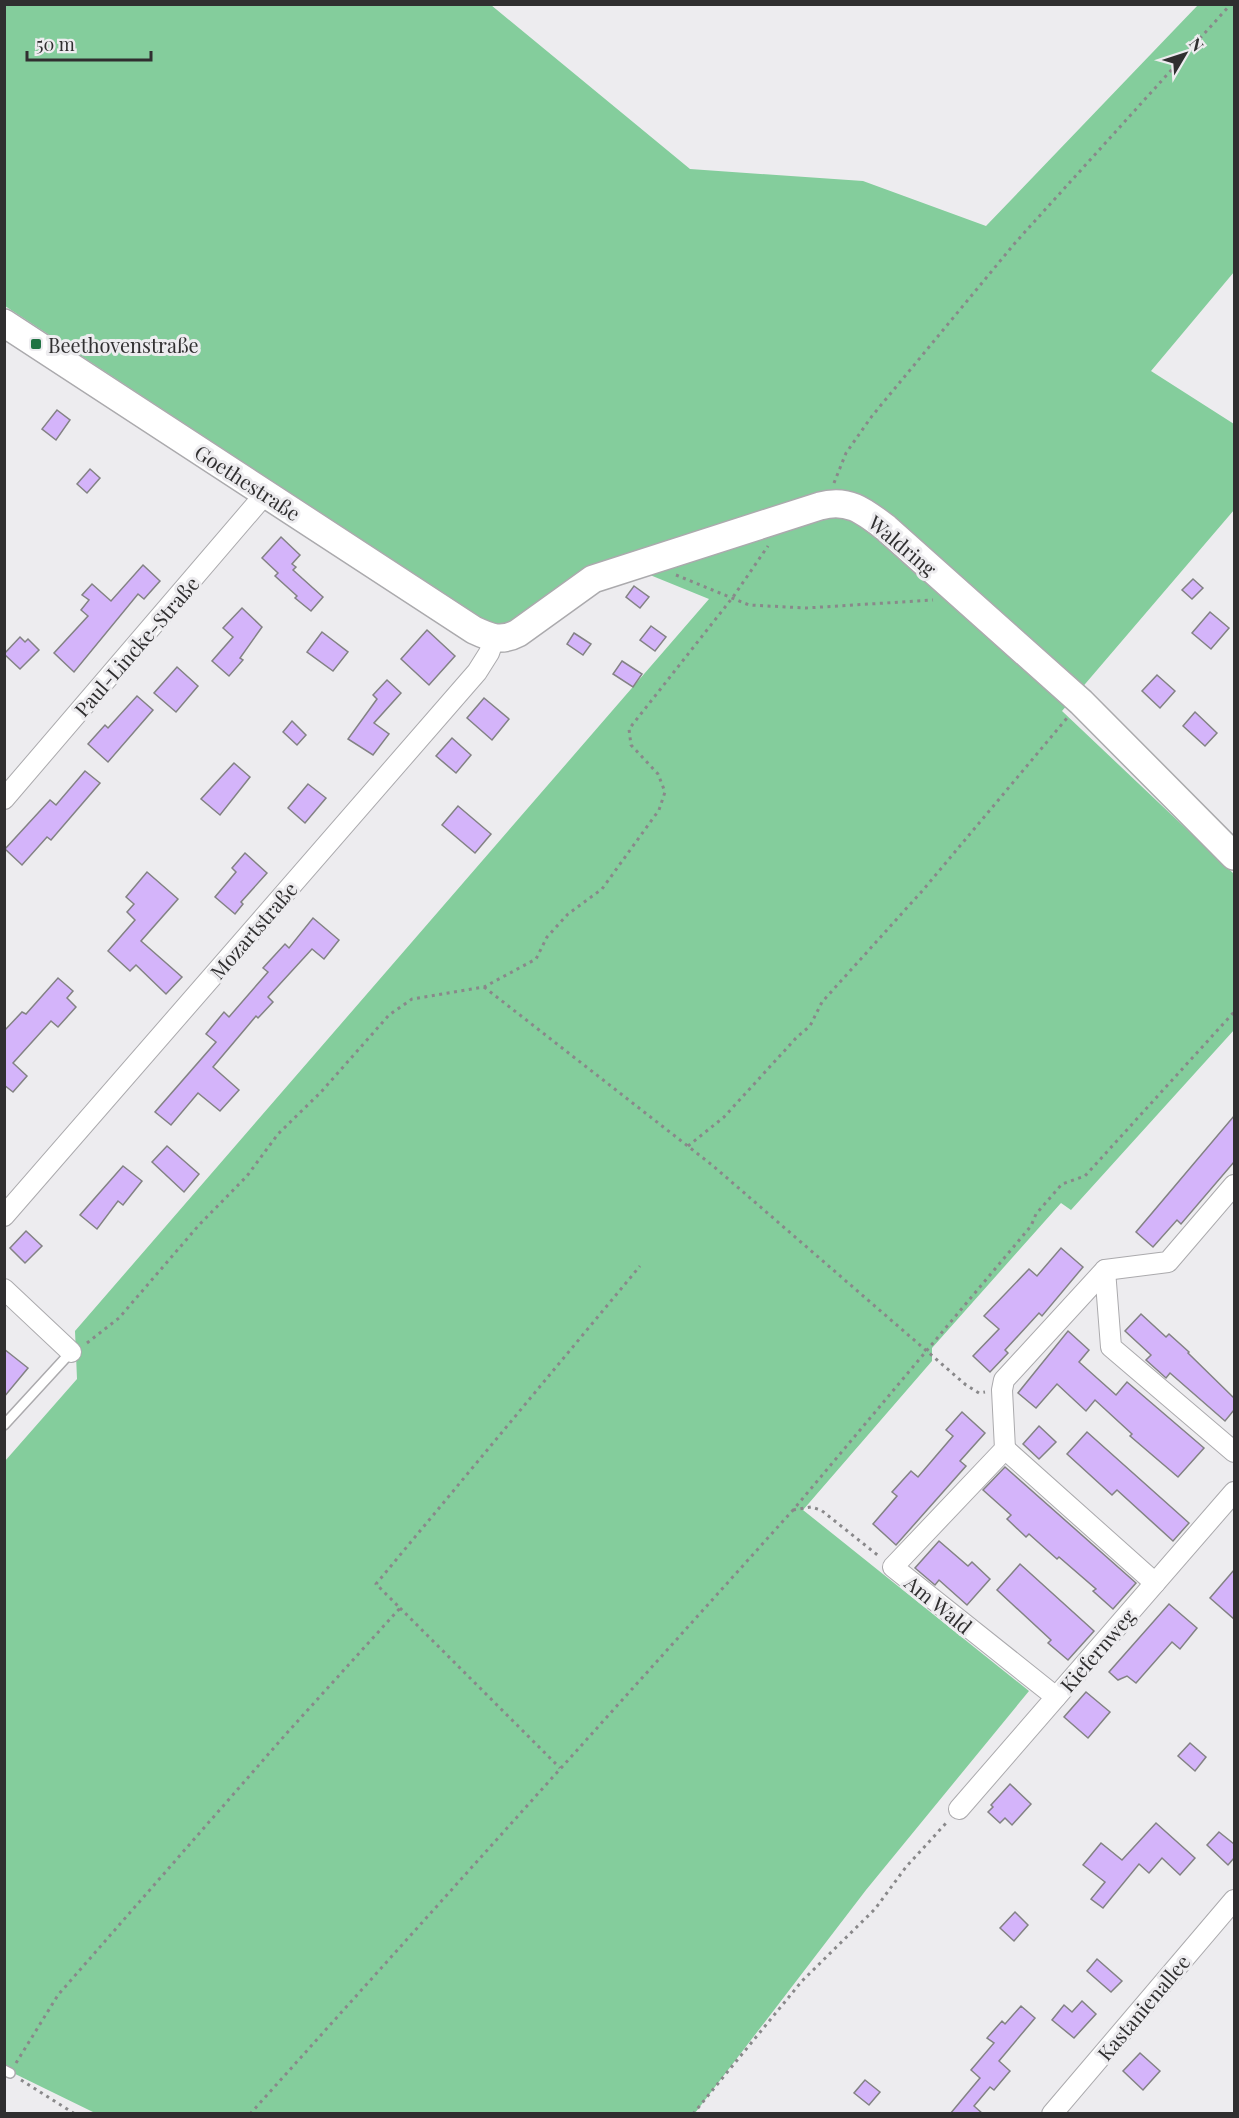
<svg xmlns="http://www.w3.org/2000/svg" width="1239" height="2118" viewBox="0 0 1239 2118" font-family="'Playfair Display',serif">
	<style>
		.green { fill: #84cd9c }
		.building { fill: #d4b4fa; stroke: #838284; stroke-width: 1.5 }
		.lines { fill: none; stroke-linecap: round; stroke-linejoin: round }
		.lane-casing { stroke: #abaaad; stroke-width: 12 }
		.street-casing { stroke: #abaaad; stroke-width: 22 }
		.secondary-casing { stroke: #abaaad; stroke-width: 30 }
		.path { stroke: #89888a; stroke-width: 3; stroke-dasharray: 3 4.5; stroke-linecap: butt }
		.lane { stroke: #fff; stroke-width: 9 }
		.street { stroke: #fff; stroke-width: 20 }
		.secondary { stroke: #fff; stroke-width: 27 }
		.poi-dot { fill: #217344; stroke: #edecef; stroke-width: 2 }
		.labels { text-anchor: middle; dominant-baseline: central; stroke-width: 6; stroke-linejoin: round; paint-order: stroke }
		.poi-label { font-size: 20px; fill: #302f30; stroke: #edecef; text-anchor: start }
		.street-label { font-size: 20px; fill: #302f30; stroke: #edecef }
	</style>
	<rect width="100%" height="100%" fill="#edecef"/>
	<!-- green -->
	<path class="green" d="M4,5h487l199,164 173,12 123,45 212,-221h36v267l-83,99 83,53v86l-172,201 172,163v156l-163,180 -10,-7 -129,145v13l-129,149 226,181 -163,199 -171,223h-600l-90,-44v-608l72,-82 -2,-48 634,-732 -59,-24 -47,-11 -100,69 -498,-327z"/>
	<!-- building -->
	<g class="building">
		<path d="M57,410l13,10 -14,20 -14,-11z"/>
		<path d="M90,469l10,9 -13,15 -10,-9z"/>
		<path d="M281,537l19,18 -8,9 4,3 -3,3 30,27 -12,14 -16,-13 2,-2 -22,-20 3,-3 -16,-15z"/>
		<path d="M143,565l17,16 -16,18 -6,-5 -64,78 -20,-19 34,-37 -7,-6 8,-10 -7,-5 10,-11 19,17z"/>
		<path d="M1193,579l10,9 -11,11 -10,-9z"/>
		<path d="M634,586l15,11 -9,11 -14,-11z"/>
		<path d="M242,608l20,19 -22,31 3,2 -14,16 -17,-15 21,-24 -10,-9z"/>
		<path d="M1210,612l19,16 -18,21 -19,-16z"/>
		<path d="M651,626l15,11 -11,14 -15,-11z"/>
		<path d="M427,630l28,26 -26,29 -28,-26z"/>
		<path d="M322,632l26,20 -15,19 -26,-19z"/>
		<path d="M574,633l17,11 -8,11 -16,-11z"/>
		<path d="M20,637l5,5 3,-3 11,11 -19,19 -16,-15z"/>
		<path d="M622,661l20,13 -9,13 -20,-13z"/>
		<path d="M177,667l21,19 -22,26 -22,-19z"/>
		<path d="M1157,675l18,16 -15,17 -18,-17z"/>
		<path d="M387,680l14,13 -27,30 15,11 -16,21 -25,-16 29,-40 -4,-4z"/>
		<path d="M137,696l16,14 -45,52 -20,-18 17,-19 3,3z"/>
		<path d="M484,698l25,21 -17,21 -25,-22z"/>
		<path d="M1195,712l22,21 -12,13 -22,-20z"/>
		<path d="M292,721l14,14 -9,10 -14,-13z"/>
		<path d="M452,738l19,17 -15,18 -20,-17z"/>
		<path d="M234,763l16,14 -30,38 -19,-16z"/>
		<path d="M85,771l15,12 -49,57 -4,-3 -25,28 -17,-16 45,-49 6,5z"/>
		<path d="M308,784l18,14 -21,25 -17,-15z"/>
		<path d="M458,806l33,28 -16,19 -33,-28z"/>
		<path d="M245,853l22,20 -26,29 2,2 -8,10 -20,-17 21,-25 -4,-4z"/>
		<path d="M147,872l31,27 -37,42 41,36 -16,17 -30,-29 -6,6 -22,-20 27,-31 -8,-8 7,-8 -8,-7z"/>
		<path d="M313,918l26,22 -15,19 -12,-10 -44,48 5,5 -15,16 -2,-2 -43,51 26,23 -19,21 -22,-18 -27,32 -16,-13 61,-70 -10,-8 18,-22 5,5 39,-45 -5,-4 22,-24 4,4z"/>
		<path d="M58,978l15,13 -6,7 9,9 -18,20 -7,-6 -38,42 14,13 -14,16 -9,-7v-54l18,-19 4,2z"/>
		<path d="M1234,1116v46l-53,62 -4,-4 -24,27 -17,-15z"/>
		<path d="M167,1146l32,28 -15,18 -32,-30z"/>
		<path d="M123,1166l19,15 -19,24 -5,-4 -21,28 -17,-14z"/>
		<path d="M26,1231l16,15 -17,17 -15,-15z"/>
		<path d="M1061,1248l22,19 -41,49 -3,-3 -34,37 3,3 -18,19 -17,-16 26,-27 -15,-13 45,-47 8,7z"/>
		<path d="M1141,1314l25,23 3,-3 20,18 -1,1 46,45v12l-9,11 -55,-48 -4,5 -20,-18 5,-5 -26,-24z"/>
		<path d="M1068,1331l21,19 -10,12 37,33 11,-13 77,66 -26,29 -48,-41 2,-2 -37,-34 -9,11 -29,-27 -21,24 -18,-15z"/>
		<path d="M4,1349l24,19 -24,29z"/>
		<path d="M962,1412l23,21 -25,28 6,5 -70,79 -23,-21 24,-28 -5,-4 19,-21 7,6 35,-41 -7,-6z"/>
		<path d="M1039,1426l17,16 -17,17 -16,-15z"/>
		<path d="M1087,1432l102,91 -16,18 -56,-51 -5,5 -45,-41z"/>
		<path d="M1005,1467l131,116 -23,26 -20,-18 3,-2 -37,-32 -2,2 -28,-25 -3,3 -19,-18 4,-4 -28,-25z"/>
		<path d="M939,1541l29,25 4,-4 18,17 -23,26 -28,-25 -4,5 -20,-17z"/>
		<path d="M1020,1564l74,67 -26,29 -20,-17 3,-3 -54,-50z"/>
		<path d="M1234,1570v49l-24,-21z"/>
		<path d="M1169,1604l28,24 -17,21 -8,-7 -36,41 -9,-7 -9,4 -9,-8z"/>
		<path d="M1086,1692l24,20 -22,26 -24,-21z"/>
		<path d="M1190,1743l16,14 -11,14 -17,-15z"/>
		<path d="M1010,1784l21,20 -19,21 -7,-7 -5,5 -12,-11 5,-5 -2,-2z"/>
		<path d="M1156,1823l39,35 -15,17 -18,-17 -13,15 -10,-9 -36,44 -12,-9 14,-17 -22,-17 18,-22 21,17z"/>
		<path d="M1219,1832l15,12v14l-6,7 -21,-20z"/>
		<path d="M1015,1912l13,13 -14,16 -14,-13z"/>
		<path d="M1097,1959l25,22 -11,11 -24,-21z"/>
		<path d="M1082,2001l14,13 -22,24 -22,-18 12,-15 8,7z"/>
		<path d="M1021,2006l14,12 -36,43 11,10 -16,19 -4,-3 -16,19 9,8h-33l30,-36 -9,-8 23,-27 -7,-5 15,-17 3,3z"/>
		<path d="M1140,2053l20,18 -17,19 -20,-19z"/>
		<path d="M865,2080l15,12 -11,13 -15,-12z"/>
	</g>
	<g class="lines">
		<defs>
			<g id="lane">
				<path d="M4,1425l67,-73"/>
				<path d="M4,2070l6,3"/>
			</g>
			<g id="street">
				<path d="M4,799l262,-306"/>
				<path d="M4,1216l473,-544 12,-19 5,-14"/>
				<path d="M1105,1270l6,77 123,105"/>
				<path d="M4,1289l67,63"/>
				<path d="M1005,1449l150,134"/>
				<path d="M1056,1697l-163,-130 112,-118 -3,-59 2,-10 101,-110 63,-8 66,-77"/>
				<path d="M959,1809l275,-317"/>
				<path d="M1052,2114l182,-214"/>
			</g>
			<path id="secondary" d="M4,323l470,307c17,8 27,12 44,3l75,-54 227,-73c28,-8 44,5 66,22l195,174 153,154"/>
		</defs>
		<!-- lane casing -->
		<use href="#lane" class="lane-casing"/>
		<!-- street casing -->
		<use href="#street" class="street-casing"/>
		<!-- secondary casing -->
		<use href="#secondary" class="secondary-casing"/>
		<!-- path -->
		<g class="path">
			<path d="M834,483l12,-30 26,-37 143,-173 216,-239"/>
			<path d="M676,575l73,30 57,3 127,-8"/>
			<path d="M484,987l228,178 254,220 13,8 6,-1"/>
			<path d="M688,1146l36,-29 73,-80 13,-11 12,-24 101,-112 144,-172"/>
			<path d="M87,1343l32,-25 80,-93 48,-49 31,-42 43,-42 68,-77 23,-16 72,-12 52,-28 11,-22 21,-23 34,-25 57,-79 6,-18 -7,-18 -27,-29 -2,-16 104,-132 35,-51"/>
			<path d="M793,1510l18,-3 10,3 59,47"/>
			<path d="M400,1608l160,160"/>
			<path d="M16,2063l42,-68 228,-261 114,-126 -24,-24 264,-318"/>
			<path d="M21,2080l54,34"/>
			<path d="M250,2114l543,-604 238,-284 5,-12 26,-30 23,-8 149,-164"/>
			<path d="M693,2114l109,-133 73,-72 31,-42 42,-46"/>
		</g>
		<!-- lane -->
		<use href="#lane" class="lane"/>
		<!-- street -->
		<use href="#street" class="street"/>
		<!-- secondary -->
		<use href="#secondary" class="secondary"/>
	</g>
	<!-- markers -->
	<rect class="poi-dot" x="30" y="338" width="12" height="12" rx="3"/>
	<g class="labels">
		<!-- poi labels -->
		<g class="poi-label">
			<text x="48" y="344">Beethovenstraße</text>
		</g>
		<!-- street labels -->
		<g class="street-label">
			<text transform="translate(248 482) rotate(33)">Goethestraße</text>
			<text transform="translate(903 545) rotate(40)">Waldring</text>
			<text transform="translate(136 646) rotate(-49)">Paul-Lincke-Straße</text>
			<text transform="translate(253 930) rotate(-49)">Mozartstraße</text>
			<text transform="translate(939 1604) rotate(39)">Am Wald</text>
			<text transform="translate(1097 1650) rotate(-49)">Kiefernweg</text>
			<text transform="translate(1143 2007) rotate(-50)">Kastanienallee</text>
		</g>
	</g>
	<!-- border -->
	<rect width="1239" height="2118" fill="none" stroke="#302f30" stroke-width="12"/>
	<!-- north arrow -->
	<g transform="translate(1185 54) rotate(51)" stroke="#edecef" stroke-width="4.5" paint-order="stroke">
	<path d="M0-4.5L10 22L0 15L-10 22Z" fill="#302f30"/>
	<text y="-9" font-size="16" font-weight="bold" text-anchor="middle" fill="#302f30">N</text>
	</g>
	<!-- scale -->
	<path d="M27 51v9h124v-9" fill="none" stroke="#302f30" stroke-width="3"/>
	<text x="36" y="51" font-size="18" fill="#302f30" stroke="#edecef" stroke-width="4.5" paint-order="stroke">50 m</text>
</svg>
